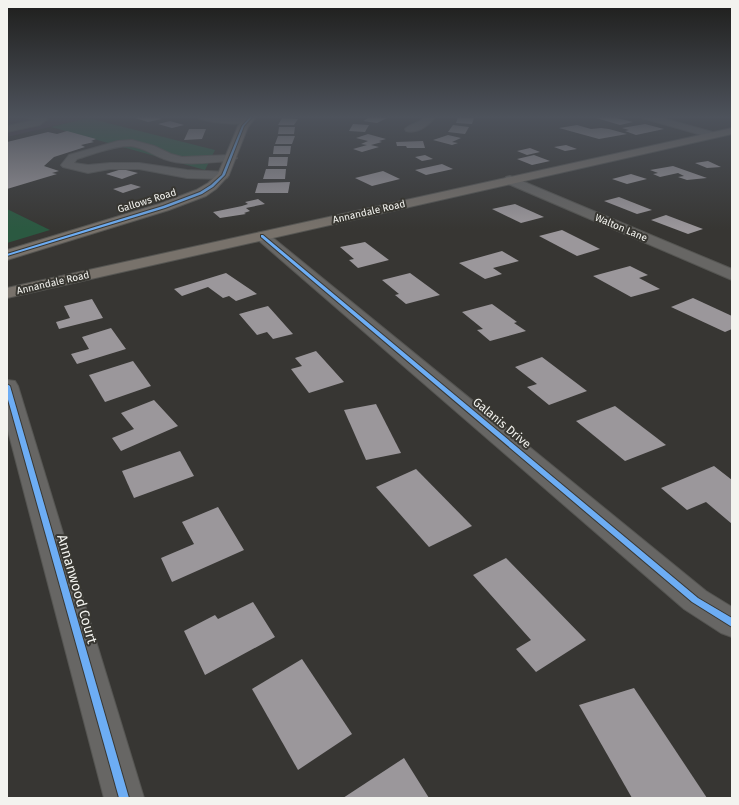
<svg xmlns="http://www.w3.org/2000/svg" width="739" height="805" viewBox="0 0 739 805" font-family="'Fira Sans',sans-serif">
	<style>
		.education { fill: #453945 }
		.green { fill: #2b5941 }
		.building { fill: #9b979b }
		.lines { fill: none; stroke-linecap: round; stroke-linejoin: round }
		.minor-casing { stroke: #555552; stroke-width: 2 }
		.major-casing { stroke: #555552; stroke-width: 2 }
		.minor { fill: #676664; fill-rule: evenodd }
		.major { fill: #78726b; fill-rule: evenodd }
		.cycleway-casing { stroke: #383732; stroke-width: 2 }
		.cycleway { fill: #6dadf4; fill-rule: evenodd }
		.labels { text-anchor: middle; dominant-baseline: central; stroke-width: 4; stroke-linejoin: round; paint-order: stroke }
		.far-street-label { font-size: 10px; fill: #f3f3ef; stroke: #383732 }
		.street-label { font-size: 12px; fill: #f3f3ef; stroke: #383732 }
		.near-street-label { font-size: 14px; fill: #f3f3ef; stroke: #383732 }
	</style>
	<rect width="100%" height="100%" fill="#373633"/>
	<!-- education -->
	<path class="education" d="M7,116h73l8,2 -81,19z"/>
	<!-- green -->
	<g class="green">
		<path d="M88,118l127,32 -10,20 -154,-43z"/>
		<path d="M7,209l43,21 -43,13z"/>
	</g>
	<!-- building -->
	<g class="building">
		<path d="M144,116h8l10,3 -14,3 -13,-4z"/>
		<path d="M372,116l15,2 -10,5 -14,-2z"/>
		<path d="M607,116h10l5,1 -5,1 16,4 -13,3 -24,-7z"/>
		<path d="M458,117l16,1 -2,6 -16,-1z"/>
		<path d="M282,118l16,1 -4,6h-16z"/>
		<path d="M170,121l14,4 -12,3 -14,-4z"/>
		<path d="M353,124l16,1 -4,7 -16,-1z"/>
		<path d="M645,124l19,5 -28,6 -11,-4 4,-1 -7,-2z"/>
		<path d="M453,125l16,2 -4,7 -17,-2z"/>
		<path d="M577,125l14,4 10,-1 8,1 18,5 -28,5 -40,-11z"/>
		<path d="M279,127h16l-1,7h-16z"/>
		<path d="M189,129h17l-4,10 -18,1z"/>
		<path d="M67,131l29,8 -5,2 3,1 -13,3 4,2 -31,10 -10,9 15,5 -7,2 5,1 -50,15v-47l41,-10 9,2z"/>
		<path d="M368,134l18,5 -7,2 3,1 -11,3 8,2 -17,5 -9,-3 14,-4 -6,-1 7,-3 -12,-3z"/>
		<path d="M448,135l13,3 -9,4 6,1 -6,2 -19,-5z"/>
		<path d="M278,136h17l-3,8h-17z"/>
		<path d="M423,141l2,7h-18l-1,-2h-9l-1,-4z"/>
		<path d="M566,145l11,4 -12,2 -11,-4z"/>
		<path d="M274,146h17l-1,8h-17z"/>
		<path d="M530,148l10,4 -13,3 -10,-4z"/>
		<path d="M425,155l8,4 -11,2 -7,-4z"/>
		<path d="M534,155l16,6 -18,4 -15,-6z"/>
		<path d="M269,157h19l-1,9h-19z"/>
		<path d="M708,161l13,6 -14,1 -12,-5z"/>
		<path d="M442,164l11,5 -27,6 -11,-5z"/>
		<path d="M673,166l34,12 -20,2 -9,-3 6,-1 -6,-3 -18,4 -7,-3 5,-1 -8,-3z"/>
		<path d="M122,169l16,4 -16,6 -16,-5z"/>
		<path d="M266,169h20l-1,10h-22z"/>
		<path d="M383,171l17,8 -28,7 -17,-8z"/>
		<path d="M631,174l16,5 -20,5 -15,-5z"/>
		<path d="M290,182l-2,11h-33l3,-10z"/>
		<path d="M131,184l10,3 -18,6 -10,-4z"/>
		<path d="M619,197l33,13 -15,4 -33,-13z"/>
		<path d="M258,199l7,5 -19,4 4,3 -6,2 2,1 -26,4 -7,-6 29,-6 6,-2 -3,-2z"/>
		<path d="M515,204l29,13 -23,6 -29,-14z"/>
		<path d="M666,215l37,14 -15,5 -37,-14z"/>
		<path d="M562,230l38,19 -23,7 -38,-20z"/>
		<path d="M365,242l24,18 -31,8 -9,-8 5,-1 -14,-12z"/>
		<path d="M502,251l17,10 -26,7 9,6 -17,5 -26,-16z"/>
		<path d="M630,266l18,9 -9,3 21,11 -29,8 -38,-21z"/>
		<path d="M226,273l31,21 -21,7 -7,-5 -6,2 -15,-11 -26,9 -8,-7z"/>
		<path d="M410,273l30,22 -34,9 -11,-9 4,-1 -17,-14z"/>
		<path d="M693,298l39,18v13l-7,3 -54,-25z"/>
		<path d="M92,299l11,19 -44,11 -3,-7 14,-4 -6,-12z"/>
		<path d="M492,304l25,18 -3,1 12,8 -36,10 -13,-11 6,-1 -21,-17z"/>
		<path d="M268,306l25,28 -20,5 -6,-7 -10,3 -18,-21z"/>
		<path d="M111,328l15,21 -49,15 -6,-10 18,-5 -7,-12z"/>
		<path d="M316,351l28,31 -35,11 -18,-24 11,-3 -7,-8z"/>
		<path d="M542,357l45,34 -38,14 -22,-18 10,-3 -22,-17z"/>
		<path d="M133,361l18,25 -46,16 -16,-27z"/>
		<path d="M154,400l24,26 -57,25 -9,-13 22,-9 -13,-16z"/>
		<path d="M376,404l25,49 -35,7 -22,-50z"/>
		<path d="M615,406l51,39 -41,16 -49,-40z"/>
		<path d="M180,451l14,25 -60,22 -12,-27z"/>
		<path d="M714,466l18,14v44l-26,-22 -19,8 -26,-22z"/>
		<path d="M416,469l56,57 -43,21 -53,-60z"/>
		<path d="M218,507l26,43 -72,32 -11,-24 33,-14 -12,-22z"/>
		<path d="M506,558l80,82 -50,32 -20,-23 15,-9 -58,-65z"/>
		<path d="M253,602l22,35 -70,38 -21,-44 31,-16 3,4z"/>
		<path d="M302,659l50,75 -54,36 -46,-81z"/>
		<path d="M634,688l73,110h-75l-53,-93z"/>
		<path d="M404,758l25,40h-86z"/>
	</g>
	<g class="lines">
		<defs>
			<g id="minor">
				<path d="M25,116h16l6,3 -7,6 -33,7v-6l28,-6 -8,-2z"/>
				<path d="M195,116l51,2 5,3c-6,6 -50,1 -56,-5z"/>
				<path d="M426,116h10c-7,9 -18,18 -30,15l-1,-2c6,-6 14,-5 21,-13z"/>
				<path d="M640,116h15l61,17 1,2 -5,3 -70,-20z"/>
				<path d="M132,140l22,6 17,8 11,3 49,-2 6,3 -6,3c-21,1 -46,6 -67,-2 -11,-4 -21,-12 -34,-13 -17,0 -36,8 -53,13l-3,4 14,2 22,-2h29l48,7 40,2 2,3 -2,3 -4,1 -36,-1 -48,-9h-29l-22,4 -25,-6 -2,-2 8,-10 49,-14z"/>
				<path d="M510,176l222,93v11l-226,-97 -2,-3 2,-3z"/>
				<path d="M262,232l5,1 439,358 26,16v30l-11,-4 -37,-24 -427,-370 -2,-3 2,-3z"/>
				<path d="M7,380l8,1 3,5 126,412h-40l-97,-371z"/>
			</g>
			<g id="major">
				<path d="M247,116h10l-9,11 -19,48 -13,14 -10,7 -37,14 -162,50v-10l152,-46 37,-14 12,-7 10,-9 20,-48z"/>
				<path d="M732,128v6l-725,164v-10z"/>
			</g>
		</defs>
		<!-- minor casing -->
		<use href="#minor" class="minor-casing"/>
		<!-- major casing -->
		<use href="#major" class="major-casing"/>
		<!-- minor -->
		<use href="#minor" class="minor"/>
		<!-- major -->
		<use href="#major" class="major"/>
		<defs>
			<g id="cycleway">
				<path d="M251,116h2l-9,10 -19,49 -12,12 -11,7 -37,14 -158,48v-2l156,-48 37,-14 11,-7 11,-10 20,-49z"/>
				<path d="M261,235h2l435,363 34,20v9l-40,-25 -431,-365z"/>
				<path d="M7,384l3,2 119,412h-10l-112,-402z"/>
			</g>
		</defs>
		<!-- cycleway casing -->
		<use href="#cycleway" class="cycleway-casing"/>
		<!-- cycleway -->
		<use href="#cycleway" class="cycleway"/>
	</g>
	<!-- sky -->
	<linearGradient id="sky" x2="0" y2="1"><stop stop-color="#1e1e1c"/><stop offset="0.51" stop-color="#4d525b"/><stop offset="1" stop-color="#4d525b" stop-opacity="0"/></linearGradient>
	<rect width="739" height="229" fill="url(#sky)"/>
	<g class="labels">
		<!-- far-street labels -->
		<g class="far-street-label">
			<text transform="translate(147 201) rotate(-17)">Gallows Road</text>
			<text transform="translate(369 212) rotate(-13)">Annandale Road</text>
			<text transform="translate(621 228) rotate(23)">Walton Lane</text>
			<text transform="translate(53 283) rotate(-13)">Annandale Road</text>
		</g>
		<!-- street labels -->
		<g class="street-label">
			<text transform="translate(502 423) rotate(40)">Galanis Drive</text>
		</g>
		<!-- near-street labels -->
		<g class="near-street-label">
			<text transform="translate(77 589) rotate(74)">Annanwood Court</text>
		</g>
	</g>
	<!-- border -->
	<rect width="739" height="805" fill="none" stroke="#f3f3ef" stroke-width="16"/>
</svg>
